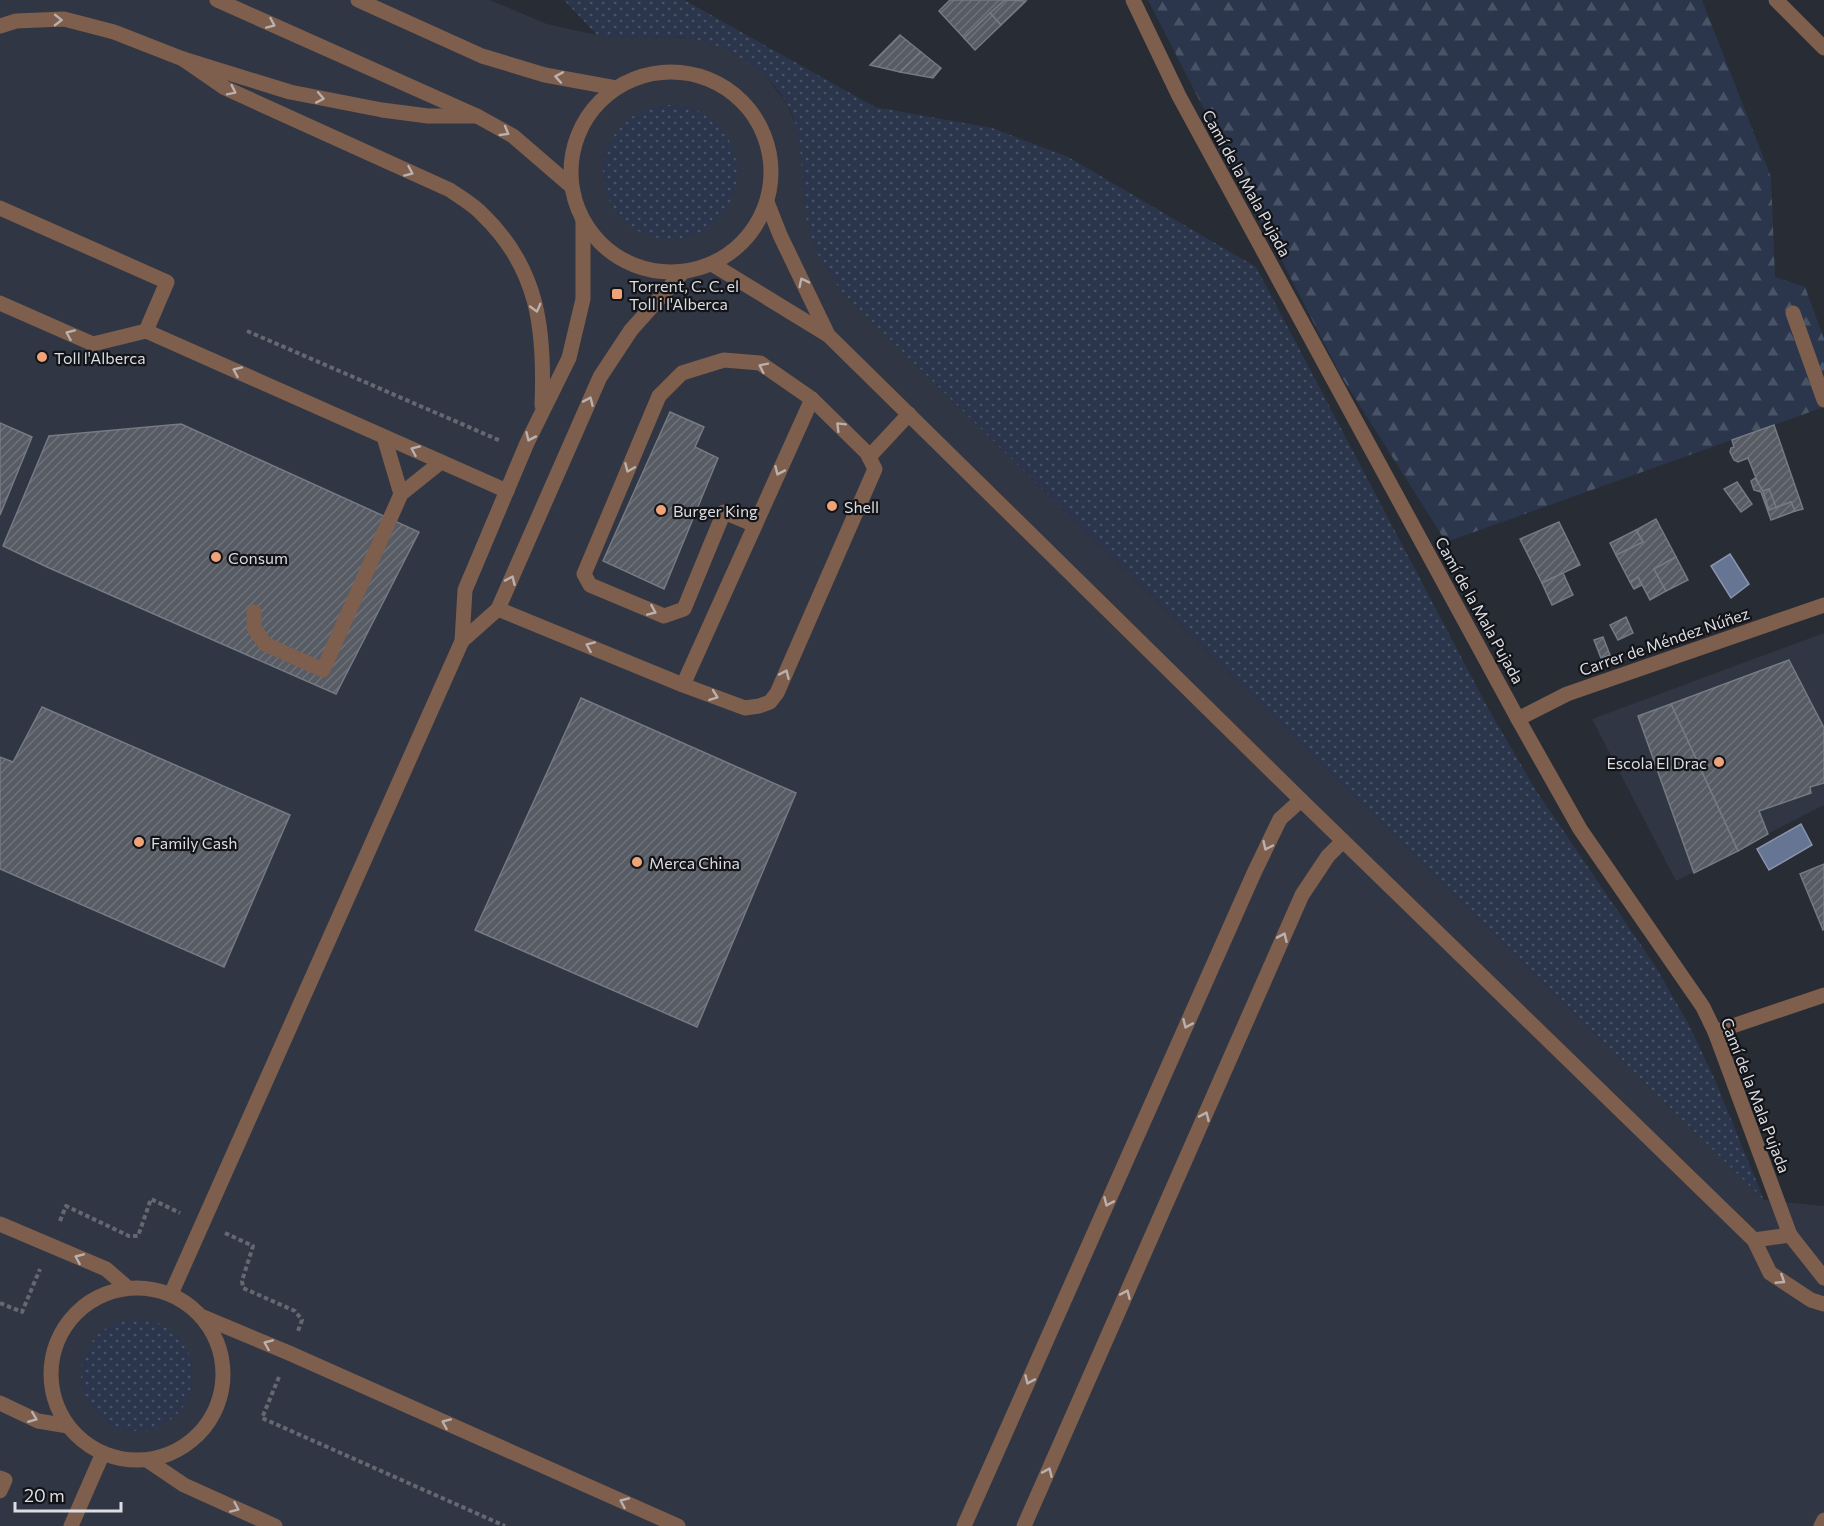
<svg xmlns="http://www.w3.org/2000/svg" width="1824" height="1526" viewBox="0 0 1824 1526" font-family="Commissioner,sans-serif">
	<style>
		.built { fill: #303643 }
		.grass { fill: url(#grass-dots) }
		.forest { fill: url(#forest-firs) }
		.water { fill: #667594; stroke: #8994ac; stroke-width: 1.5 }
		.building { fill: url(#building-hatch); stroke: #757a83; stroke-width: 1.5 }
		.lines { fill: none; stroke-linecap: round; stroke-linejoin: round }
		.path { stroke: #656870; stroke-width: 4; stroke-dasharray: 4.5 3; stroke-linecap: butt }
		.minor { stroke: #7e5e4c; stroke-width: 15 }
		.oneway { stroke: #bab1ae }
		.poi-dot { fill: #efa378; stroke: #131418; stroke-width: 2 }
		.labels { text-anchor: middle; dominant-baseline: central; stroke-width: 4.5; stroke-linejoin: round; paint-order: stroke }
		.street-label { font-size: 16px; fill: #dbdde3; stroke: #131418 }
		.poi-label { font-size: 16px; fill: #dbdde3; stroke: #131418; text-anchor: start }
	</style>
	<defs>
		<pattern id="grass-dots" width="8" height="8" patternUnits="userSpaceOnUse" patternTransform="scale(1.5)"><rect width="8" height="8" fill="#2b364d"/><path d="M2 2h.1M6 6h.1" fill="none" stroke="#495366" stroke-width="1.8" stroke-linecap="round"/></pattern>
		<pattern id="forest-firs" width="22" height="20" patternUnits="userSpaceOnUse" patternTransform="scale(1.5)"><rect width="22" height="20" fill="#2b364d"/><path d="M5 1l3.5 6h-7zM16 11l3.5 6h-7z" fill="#495366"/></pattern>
		<pattern id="building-hatch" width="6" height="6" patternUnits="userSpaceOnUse" patternTransform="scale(1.5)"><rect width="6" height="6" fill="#575b64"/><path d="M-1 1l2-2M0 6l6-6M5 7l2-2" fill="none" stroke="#6f727a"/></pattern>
	</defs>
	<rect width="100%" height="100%" fill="#282c34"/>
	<!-- built -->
	<g class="built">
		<path d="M0,0h490l57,24 50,11 34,3 38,-1 26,2 26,7 23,12 20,16 22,29 11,25 6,39v34l10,42 28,48 923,909 60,6v320h-1824z"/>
		<path d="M1824,633v172l-148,76 -84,-162z"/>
	</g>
	<!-- grass -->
	<g class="grass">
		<path d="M564,0h120l191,107 117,21 76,29 188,110 233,443 46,79 120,177 33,57 27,57 49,120 -923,-909c-9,-15 -24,-34 -29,-51 -3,-13 -8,-28 -9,-41 -1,-23 -1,-45 -6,-68 -9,-46 -56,-81 -99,-91 -21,-5 -43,-2 -64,-2 -12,0 -25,-2 -37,-3z"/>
		<circle cx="670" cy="172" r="67"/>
		<circle cx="137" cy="1375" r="56"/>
	</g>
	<!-- forest -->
	<path class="forest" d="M1148,0h554l69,177 4,100 30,10 19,52v68l-378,135 -106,-168z"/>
	<!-- water -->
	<g class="water">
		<path d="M1730,554l19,30 -18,14 -20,-32z"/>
		<path d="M1801,824l11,21 -43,25 -12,-21z"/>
	</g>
	<!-- building -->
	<g class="building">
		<path d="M950,0h55l-41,38 -25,-27z"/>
		<path d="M1005,0l21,1 -25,24 -11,-12z"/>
		<path d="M990,13l11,12 -26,25 -11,-12z"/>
		<path d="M900,35l21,17 -21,20 -30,-7z"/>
		<path d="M921,52l20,16 -8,10 -33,-6z"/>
		<path d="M670,412l34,15 -9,20 23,11 -54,131 -61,-28z"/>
		<path d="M0,423l32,14 -32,78z"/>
		<path d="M181,424l238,108 -83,162 -289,-127 -44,-21 46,-110z"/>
		<path d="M1774,425l29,84 -8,2 -4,-9 -15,5 -7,-18 -6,2 -2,-1 -13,-32 -10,4 -4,-2 -4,-8 1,-4 3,-1 -2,-7z"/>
		<path d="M1755,478l8,13 6,19 22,-8 4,9 -24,9 -10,-28 -7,-2 -3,-9z"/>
		<path d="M1737,482l15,22 -11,8 -17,-23z"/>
		<path d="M1769,489l7,18 -7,3 -6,-19z"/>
		<path d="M1656,519l20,38 -22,12 12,22 -16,9 -12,-23 -8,5 -14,-27 27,-13 -7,-12z"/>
		<path d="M1559,522l21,43 -38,18 -22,-44z"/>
		<path d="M1636,530l7,12 -27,13 -6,-12z"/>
		<path d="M1676,557l12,23 -22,11 -12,-22z"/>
		<path d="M1563,573l10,22 -21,10 -10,-22z"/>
		<path d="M1638,577l4,8 -8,4 -4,-7z"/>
		<path d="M1626,617l7,16 -15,7 -8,-15z"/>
		<path d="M1603,637l7,18 -9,3 -7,-18z"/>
		<path d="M1789,660l35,68v55l-14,4 1,6 -52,18 9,23 -30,17 -67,-147z"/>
		<path d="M581,698l215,95 -99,234 -222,-97z"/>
		<path d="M1671,704l67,147 -44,22 -56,-157z"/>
		<path d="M42,707l248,108 -66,152 -224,-98v-112l13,5z"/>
		<path d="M1824,864v65l-1,1 -23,-56z"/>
	</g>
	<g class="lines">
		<!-- path -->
		<g class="path">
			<path d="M247,331l254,110"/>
			<path d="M60,1221l6,-15 63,30h9l13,-37 29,14"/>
			<path d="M225,1233l28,13 -11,35 1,7 52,23 7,9 -4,11"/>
			<path d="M0,1303l22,9 18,-43"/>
			<path d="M279,1377l-17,41 243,108"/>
		</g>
		<!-- minor -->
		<g class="minor">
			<path d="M217,0l260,116 36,20 58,50"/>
			<path d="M358,0l124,56 63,19 71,13"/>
			<path d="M1133,0l46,96 339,623 62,110 123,178 12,25 75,203"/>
			<path d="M1776,0l48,48"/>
			<path d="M0,26l16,-5 48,-2 50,13 69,27 107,33 92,18 46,6h49"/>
			<path d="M183,59l42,29 225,102c11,8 24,15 33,25 56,54 62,116 59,190"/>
			<circle cx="671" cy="172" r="100"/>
			<path d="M767,202l13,33 48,100"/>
			<path d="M0,208l167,74 -21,49"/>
			<path d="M712,264l116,71 473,465 453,440 16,33 41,27 13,4"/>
			<path d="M0,303l93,41 53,-13 361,160"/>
			<path d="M1793,313l31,87"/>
			<path d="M384,437l17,57"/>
			<path d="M869,457l40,-43"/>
			<path d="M498,609l185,76 62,23 14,-2 11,-4 7,-9 98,-224 -8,-16 -55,-54 -52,-36 -36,-3 -42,13 -23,23 -75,178 6,11 74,31 20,-7 40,-97 31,13"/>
			<path d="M254,612v16l11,16 58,26 78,-176 40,-32"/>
			<path d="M462,641l36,-32 102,-232 31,-47 52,-58"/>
			<path d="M683,685l129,-286"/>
			<path d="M1518,719l49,-25 257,-89"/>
			<path d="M1715,1032l109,-37"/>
			<path d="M0,1224l106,45 22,19"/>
			<path d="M1754,1240l36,-5 34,43"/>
			<circle cx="137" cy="1374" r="86"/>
			<path d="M171,1294l291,-653 3,-51 62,-147 42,-85 14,-59v-78"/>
			<path d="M203,1317l86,36 389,173"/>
			<path d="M0,1403l38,18 30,5"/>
			<path d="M147,1460l37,25 91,41"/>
			<path d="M0,1478l5,2 -5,11"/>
			<path d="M71,1526l32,-73"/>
			<path d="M964,1526l290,-653 26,-54 21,-19"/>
			<path d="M1024,1526l278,-631 26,-39 15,-15"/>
			<path d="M1821,1526l3,-6"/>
		</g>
	</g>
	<!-- one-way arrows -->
	<defs><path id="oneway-chevron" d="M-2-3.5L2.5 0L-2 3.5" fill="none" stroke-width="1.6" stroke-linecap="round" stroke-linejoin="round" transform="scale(1.5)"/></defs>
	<g class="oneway">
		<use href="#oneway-chevron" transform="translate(58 20) rotate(1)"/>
		<use href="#oneway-chevron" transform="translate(271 24) rotate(24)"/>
		<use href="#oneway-chevron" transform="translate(559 77) rotate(-170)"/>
		<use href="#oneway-chevron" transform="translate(232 91) rotate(26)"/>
		<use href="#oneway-chevron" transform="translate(320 98) rotate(11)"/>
		<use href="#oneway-chevron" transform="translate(505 132) rotate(30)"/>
		<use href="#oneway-chevron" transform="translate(409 172) rotate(24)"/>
		<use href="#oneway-chevron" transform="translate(803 282) rotate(-116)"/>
		<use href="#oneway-chevron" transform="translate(536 308) rotate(75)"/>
		<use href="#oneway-chevron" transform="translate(70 334) rotate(-156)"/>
		<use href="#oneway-chevron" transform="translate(763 367) rotate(-154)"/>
		<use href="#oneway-chevron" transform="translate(237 371) rotate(-156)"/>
		<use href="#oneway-chevron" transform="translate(589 401) rotate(-66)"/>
		<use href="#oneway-chevron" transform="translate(840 426) rotate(-135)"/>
		<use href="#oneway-chevron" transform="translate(530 437) rotate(114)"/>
		<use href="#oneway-chevron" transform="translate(415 450) rotate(-156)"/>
		<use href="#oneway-chevron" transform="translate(629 468) rotate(113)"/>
		<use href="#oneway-chevron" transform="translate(779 471) rotate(114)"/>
		<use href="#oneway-chevron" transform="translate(511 580) rotate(-66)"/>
		<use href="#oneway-chevron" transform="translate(652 611) rotate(23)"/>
		<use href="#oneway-chevron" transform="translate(590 646) rotate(-157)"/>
		<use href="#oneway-chevron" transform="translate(785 674) rotate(-66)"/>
		<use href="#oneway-chevron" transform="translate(714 696) rotate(20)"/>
		<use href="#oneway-chevron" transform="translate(1267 846) rotate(115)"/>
		<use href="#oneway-chevron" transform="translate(1283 937) rotate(-66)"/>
		<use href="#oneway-chevron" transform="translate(1187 1024) rotate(114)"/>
		<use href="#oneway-chevron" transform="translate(1205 1116) rotate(-66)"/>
		<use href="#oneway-chevron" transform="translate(1108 1202) rotate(114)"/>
		<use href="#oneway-chevron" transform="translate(79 1258) rotate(-157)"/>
		<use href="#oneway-chevron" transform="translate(1781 1280) rotate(33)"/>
		<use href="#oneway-chevron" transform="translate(1126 1294) rotate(-66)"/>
		<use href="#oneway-chevron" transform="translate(268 1344) rotate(-157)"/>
		<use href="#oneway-chevron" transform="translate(1029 1380) rotate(114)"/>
		<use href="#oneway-chevron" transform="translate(33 1418) rotate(22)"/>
		<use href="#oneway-chevron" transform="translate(446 1423) rotate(-156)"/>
		<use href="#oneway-chevron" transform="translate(1048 1472) rotate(-66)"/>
		<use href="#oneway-chevron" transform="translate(624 1502) rotate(-156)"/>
		<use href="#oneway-chevron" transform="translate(235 1508) rotate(24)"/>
	</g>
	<!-- markers -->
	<g class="poi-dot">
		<rect x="611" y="288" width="12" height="12" rx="3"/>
		<circle cx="42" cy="357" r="6"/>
		<circle cx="832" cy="506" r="6"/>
		<circle cx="661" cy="510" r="6"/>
		<circle cx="216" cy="557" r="6"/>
		<circle cx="1719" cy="762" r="6"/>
		<circle cx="139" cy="842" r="6"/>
		<circle cx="637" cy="862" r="6"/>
	</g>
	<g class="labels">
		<!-- street labels -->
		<g class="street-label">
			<text transform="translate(1247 183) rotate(61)">Camí de la Mala Pujada</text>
			<text transform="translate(1480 610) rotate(61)">Camí de la Mala Pujada</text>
			<text transform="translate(1664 641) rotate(-19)">Carrer de Méndez Núñez</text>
			<text transform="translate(1756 1095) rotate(69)">Camí de la Mala Pujada</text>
		</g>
		<!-- poi labels -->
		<g class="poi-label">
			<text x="629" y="285">Torrent, C. C. el<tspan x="629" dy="18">Toll i l'Alberca</tspan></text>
			<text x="54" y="357">Toll l'Alberca</text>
			<text x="844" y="506">Shell</text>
			<text x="673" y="510">Burger King</text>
			<text x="228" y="557">Consum</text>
			<text x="1707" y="762" text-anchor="end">Escola El Drac</text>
			<text x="151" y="842">Family Cash</text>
			<text x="649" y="862">Merca China</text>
		</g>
	</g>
	<!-- scale -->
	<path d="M15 1502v9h106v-9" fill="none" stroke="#dbdde3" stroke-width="3"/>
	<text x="24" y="1502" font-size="18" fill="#dbdde3" stroke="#131418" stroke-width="4.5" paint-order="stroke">20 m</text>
</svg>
